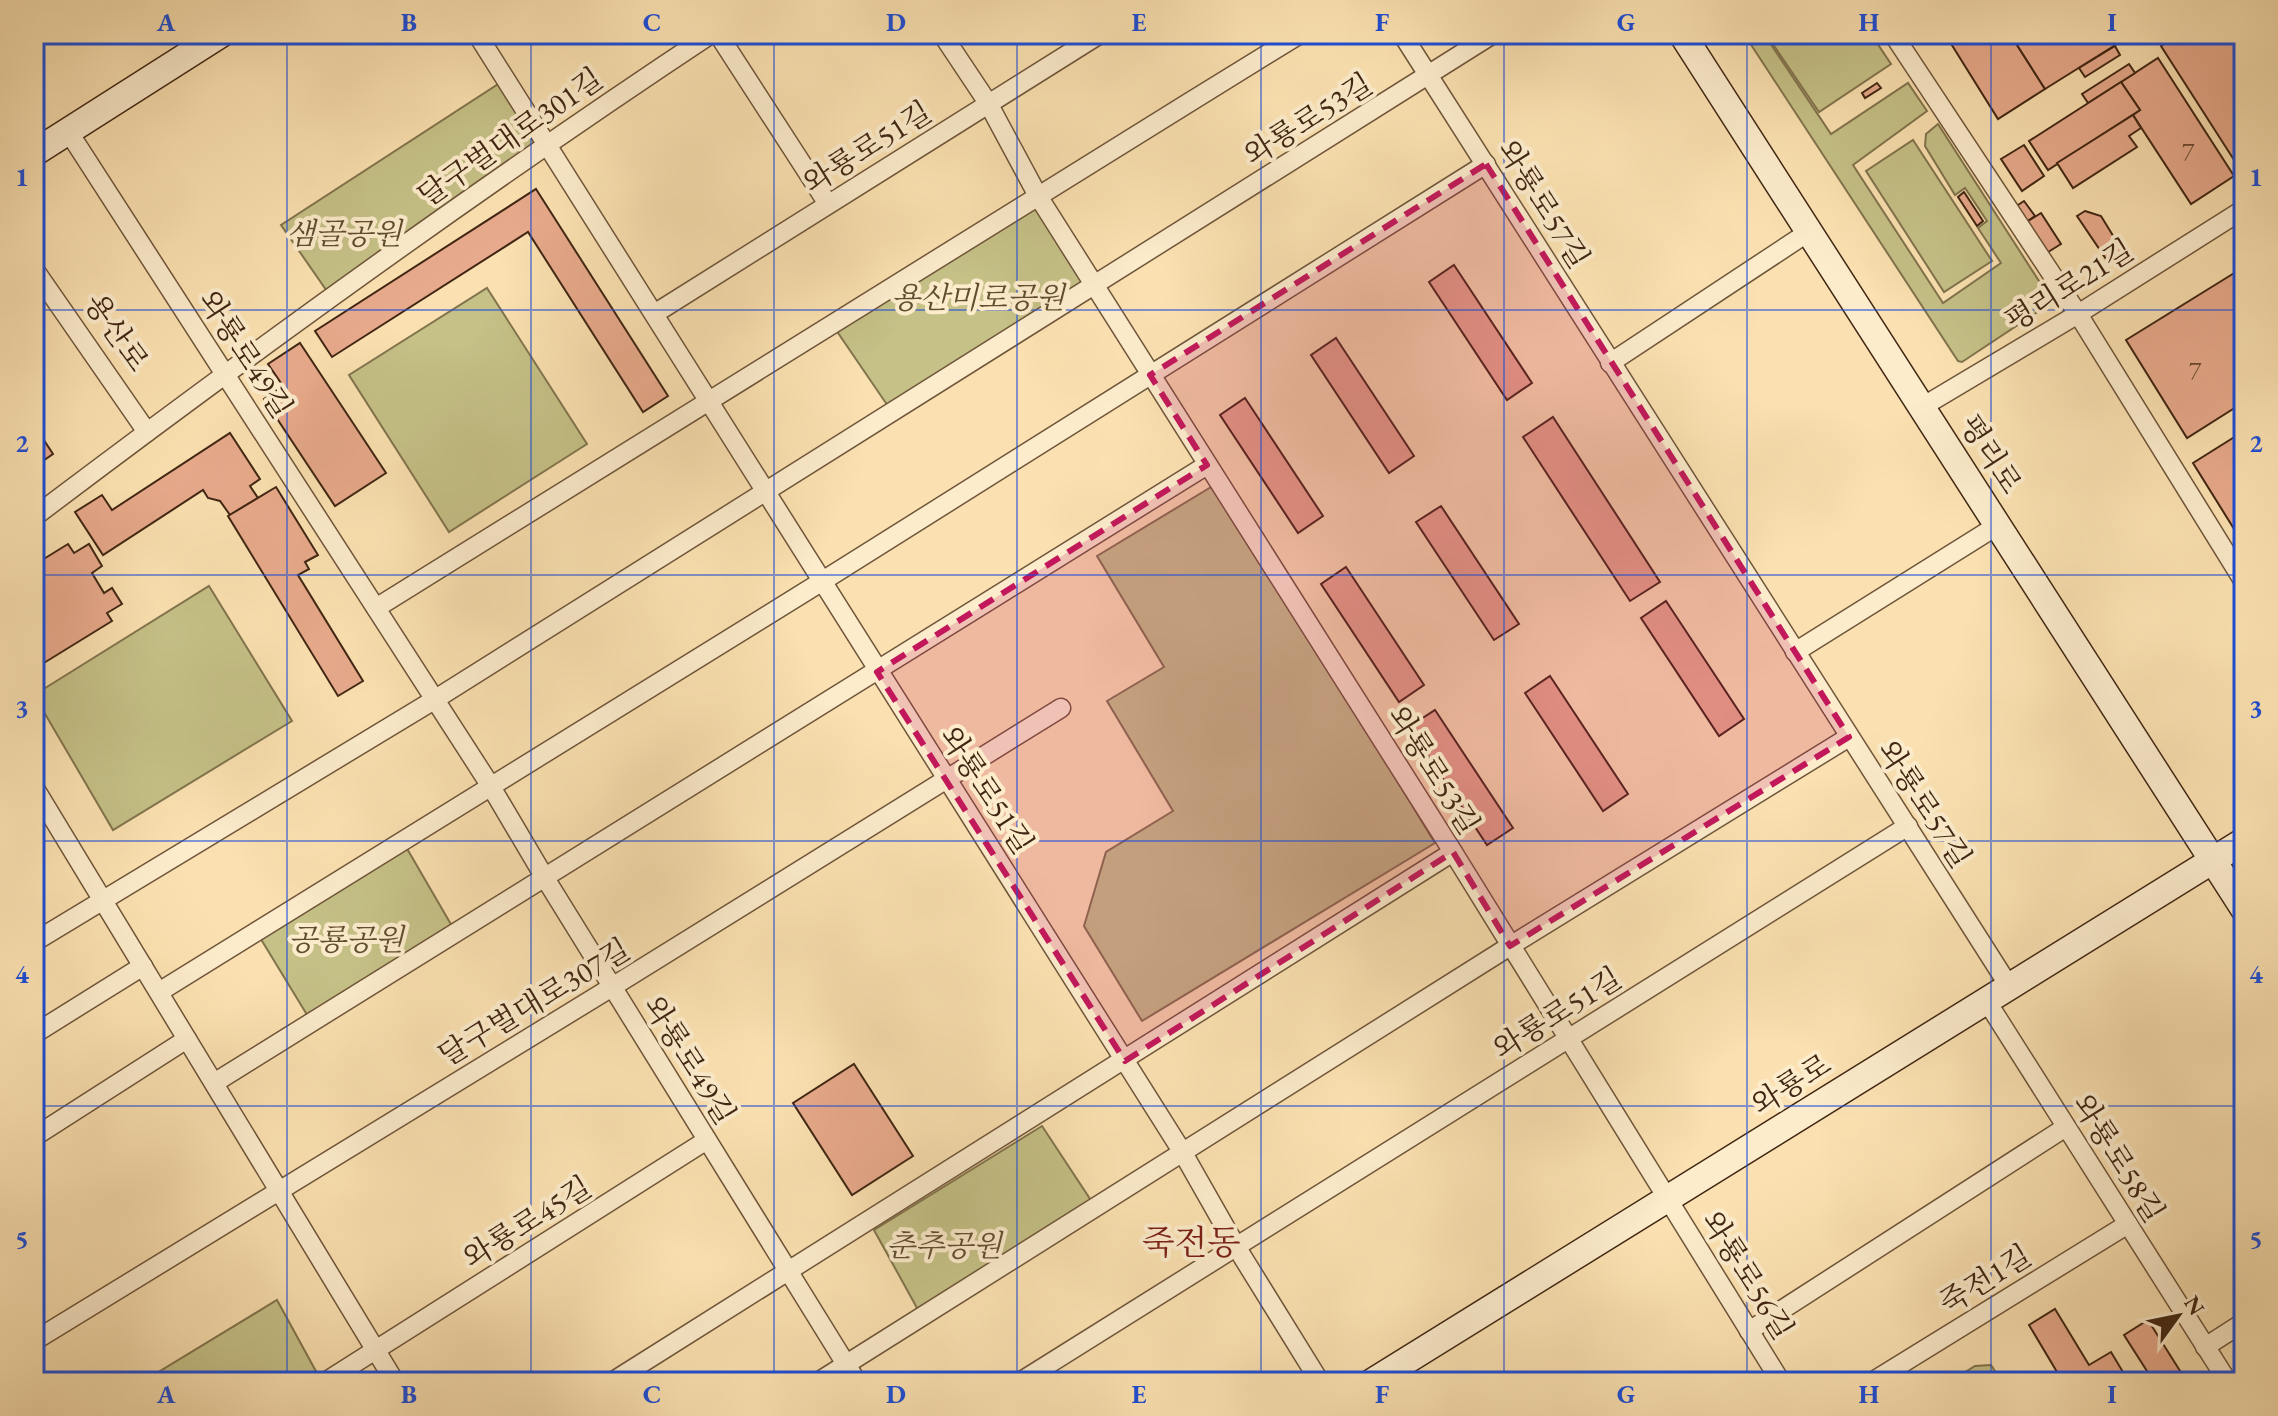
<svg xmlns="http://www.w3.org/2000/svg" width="2278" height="1416" viewBox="0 0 2278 1416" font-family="'EB Garamond','Noto Serif KR',serif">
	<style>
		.green { fill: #c5c187; stroke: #82744d; stroke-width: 2 }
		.building { fill: #e8aa8c; stroke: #402613; stroke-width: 2 }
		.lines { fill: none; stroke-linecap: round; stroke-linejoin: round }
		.minor-casing { stroke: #6f553a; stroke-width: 21 }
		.secondary-casing { stroke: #402613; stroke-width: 29 }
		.minor { stroke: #fceccc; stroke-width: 18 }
		.secondary { stroke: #fceccc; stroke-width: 26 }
		.marked { fill: #c2185b; fill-opacity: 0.2; stroke: #c2185b; stroke-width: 6; stroke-dasharray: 16 10; stroke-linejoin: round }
		.grid { fill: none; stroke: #1d4ed8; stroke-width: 2; stroke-opacity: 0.55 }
		.labels { text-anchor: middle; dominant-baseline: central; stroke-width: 8; stroke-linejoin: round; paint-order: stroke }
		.number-label { font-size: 26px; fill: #6a4731 }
		.street-label { font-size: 30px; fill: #402613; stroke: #fceccc }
		.park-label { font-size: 30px; font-style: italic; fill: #614d30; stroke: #fceccc }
		.quarter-label { font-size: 34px; fill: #7a1f14; stroke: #fceccc }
		.neatline { fill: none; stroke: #1d4ed8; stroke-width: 3 }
		.grid-label { font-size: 26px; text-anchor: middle; font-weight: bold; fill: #1d4ed8 }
	</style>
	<rect width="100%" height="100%" fill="#fbe1b1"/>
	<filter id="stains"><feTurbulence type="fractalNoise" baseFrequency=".0025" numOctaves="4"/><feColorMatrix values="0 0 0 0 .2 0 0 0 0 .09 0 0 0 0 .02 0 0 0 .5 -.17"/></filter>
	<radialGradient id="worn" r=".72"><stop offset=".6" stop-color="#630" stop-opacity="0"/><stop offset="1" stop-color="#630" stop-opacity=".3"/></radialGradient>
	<!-- green -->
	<g class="green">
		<path d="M1744,34h20l67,100 77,-51 19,28 -74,54 90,138 58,-40 -23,-35 9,-7 -22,-33 -10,7 -30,-49 1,-12 12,-10 108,168 2,7 -6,10 -80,53 -4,-1z"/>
		<path d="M1766,34h105l20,30 -72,48z"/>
		<path d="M506,79l34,64 -211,151 -48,-69z"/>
		<path d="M1913,140l79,121 -48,31 -78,-121z"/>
		<path d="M1033,201l54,88 -195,123 -58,-85z"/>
		<path d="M487,288l100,156 -138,88 -100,-157z"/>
		<path d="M1216,484l219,359 -293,178 -58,-95 22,-74 67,-41 -66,-110 57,-34 -67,-111z"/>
		<path d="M209,586l83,135 -179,109 -79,-135z"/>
		<path d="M402,840l54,93 -144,90 -56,-92z"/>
		<path d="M1042,1126l54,82 -174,109 -48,-87z"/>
		<path d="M277,1300l41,75 -12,7h-164z"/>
		<path d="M1991,1365l11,17h-53l26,-16z"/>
	</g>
	<!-- building -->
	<g class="building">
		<path d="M1945,34h65l35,55 -47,30z"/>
		<path d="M2010,34h123l-88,55z"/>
		<path d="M2179,34h59l6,9 -1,131 -82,-128z"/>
		<path d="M2115,46l5,9 -35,22 -6,-9z"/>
		<path d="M2158,58l76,118 -43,28 -58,-89 7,-5 -19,-28z"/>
		<path d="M2129,64l6,9 -47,30 -6,-9z"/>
		<path d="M2121,82l19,28 -92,60 -19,-29z"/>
		<path d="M1877,83l4,5 -16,10 -3,-5z"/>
		<path d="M2133,115l8,13 -12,8 8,11 -64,41 -16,-25z"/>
		<path d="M2024,145l20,31 -22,15 -21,-32z"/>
		<path d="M536,189l132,207 -25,16 -115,-180 -196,125 -17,-26z"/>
		<path d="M1964,192l19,29 -6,5 -19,-29z"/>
		<path d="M2024,201l11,15 -10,7 -10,-16z"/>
		<path d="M2085,211l16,5 22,36 -15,10 -31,-46z"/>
		<path d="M2041,213l20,31 -16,10 -20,-31z"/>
		<path d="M1454,265l78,118 -25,17 -78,-118z"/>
		<path d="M2244,267v135l-57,36 -61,-98z"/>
		<path d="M1336,338l78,118 -25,17 -78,-118z"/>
		<path d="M300,343l86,130 -51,33 -71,-107 19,-13 -15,-22z"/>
		<path d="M1245,398l78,118 -25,17 -78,-118z"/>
		<path d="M1553,417l107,165 -30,19 -107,-164z"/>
		<path d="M34,425l19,29 -19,13z"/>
		<path d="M2244,431v114l-51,-82z"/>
		<path d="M230,433l30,46 -10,7 8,12 -28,17 -10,-14 -12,-3 -5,-8 -100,65 -28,-43 27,-17 10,15z"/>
		<path d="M276,487l42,68 -13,7 4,7 -11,6 65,106 -25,15 -110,-180z"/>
		<path d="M1441,506l78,118 -25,16 -78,-118z"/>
		<path d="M68,544l6,9 15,-9 13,22 -10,7 12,20 8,-5 10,16 -15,9 5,8 -78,48v-104z"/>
		<path d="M1346,567l78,118 -25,17 -78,-118z"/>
		<path d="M1666,601l78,118 -25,17 -78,-118z"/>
		<path d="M1550,676l78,118 -25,17 -78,-118z"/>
		<path d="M1435,710l78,118 -26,17 -78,-118z"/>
		<path d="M854,1064l59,92 -61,39 -59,-92z"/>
		<path d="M2055,1309l34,56 22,-13 18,30h-66l-34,-57z"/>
		<path d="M2148,1320l39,62h-33l-30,-47z"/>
	</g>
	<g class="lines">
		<defs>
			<g id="minor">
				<path d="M477,34l706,1119 54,95 83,134"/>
				<path d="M718,34l110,170"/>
				<path d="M942,34l46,69 50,93 415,656 328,530"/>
				<path d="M1402,34l607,952"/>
				<path d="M1893,34l185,280 166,268"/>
				<path d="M68,131l422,654 55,93 312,504"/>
				<path d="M34,269l113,163"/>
				<path d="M654,314l446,-280"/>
				<path d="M1610,363l200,-132"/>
				<path d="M1922,407l156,-93 166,-105"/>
				<path d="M34,517c221,-167 446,-330 677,-483"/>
				<path d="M376,608c309,-189 615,-384 924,-574"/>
				<path d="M1795,652l203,-127"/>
				<path d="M34,787l361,595"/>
				<path d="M34,942l400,-242 1059,-666"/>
				<path d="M159,992l662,-410 665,-418"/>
				<path d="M1986,1000l242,382"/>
				<path d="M34,1034l109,-68"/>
				<path d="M214,1083l993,-618"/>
				<path d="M34,1137l153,-98"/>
				<path d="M1749,1331l317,-204"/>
				<path d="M34,1341l578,-354 449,-279"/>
				<path d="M2205,1347l39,-25"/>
				<path d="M325,1382l382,-242"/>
				<path d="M612,1382l841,-530"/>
				<path d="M818,1382l692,-436 339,-209"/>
				<path d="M1020,1382l888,-556"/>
				<path d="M1872,1382l256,-158"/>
			</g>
			<g id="secondary">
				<path d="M1682,34l562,875"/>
				<path d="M34,153l187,-119"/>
				<path d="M1372,1382l872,-541"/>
			</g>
		</defs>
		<!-- minor casing -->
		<use href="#minor" class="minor-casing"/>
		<!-- secondary casing -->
		<use href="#secondary" class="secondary-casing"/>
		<!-- minor -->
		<use href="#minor" class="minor"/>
		<!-- secondary -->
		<use href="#secondary" class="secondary"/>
	</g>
	<!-- marked area -->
	<path class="marked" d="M1486,164l363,573 -339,209 -57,-94 -328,209 -248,-389 330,-207 -57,-90z"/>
	<!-- grid -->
	<path class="grid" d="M287,34v1348M531,34v1348M774,34v1348M1017,34v1348M1261,34v1348M1504,34v1348M1747,34v1348M1991,34v1348M34,310h2210M34,575h2210M34,841h2210M34,1106h2210"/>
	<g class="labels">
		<!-- number labels -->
		<g class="number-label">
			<text x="2188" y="152">7</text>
			<text x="2195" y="371">7</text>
		</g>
		<!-- street labels -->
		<g class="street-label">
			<text transform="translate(1308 119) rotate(-32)">와룡로53길</text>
			<text transform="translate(510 137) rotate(-35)">달구벌대로301길</text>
			<text transform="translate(867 147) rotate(-32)">와룡로51길</text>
			<text transform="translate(1544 204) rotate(58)">와룡로57길</text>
			<text transform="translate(2069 285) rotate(-32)">평리로21길</text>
			<text transform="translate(117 332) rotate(55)">용산로</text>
			<text transform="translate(246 354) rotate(57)">와룡로49길</text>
			<text transform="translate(1991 454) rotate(57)">평리로</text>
			<text transform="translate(1434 770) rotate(58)">와룡로53길</text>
			<text transform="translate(987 790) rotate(57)">와룡로51길</text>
			<text transform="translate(1925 804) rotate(57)">와룡로57길</text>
			<text transform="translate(534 1002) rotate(-31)">달구벌대로307길</text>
			<text transform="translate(1557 1013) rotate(-32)">와룡로51길</text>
			<text transform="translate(690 1060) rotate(58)">와룡로49길</text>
			<text transform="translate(1791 1084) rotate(-32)">와룡로</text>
			<text transform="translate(2119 1158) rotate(58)">와룡로58길</text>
			<text transform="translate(527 1222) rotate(-32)">와룡로45길</text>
			<text transform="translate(1748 1275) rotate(58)">와룡로56길</text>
			<text transform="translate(1985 1279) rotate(-32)">죽전1길</text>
		</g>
		<!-- park labels -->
		<g class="park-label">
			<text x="344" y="233">샘골공원</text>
			<text x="978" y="297">용산미로공원</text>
			<text x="346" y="939">공룡공원</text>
			<text x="944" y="1245">춘추공원</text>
		</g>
		<!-- quarter labels -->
		<g class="quarter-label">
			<text x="1191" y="1242">죽전동</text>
		</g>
	</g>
	<!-- margin -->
	<rect width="2278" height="1416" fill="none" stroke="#fbe1b1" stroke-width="88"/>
	<!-- north arrow -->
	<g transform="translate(2178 1316) rotate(57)" stroke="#fceccc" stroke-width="6" paint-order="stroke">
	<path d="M0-6L14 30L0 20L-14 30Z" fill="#402613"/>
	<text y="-12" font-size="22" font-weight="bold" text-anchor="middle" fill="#402613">N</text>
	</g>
	<rect x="44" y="44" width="2190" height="1328" class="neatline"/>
	<g class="grid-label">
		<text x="166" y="31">A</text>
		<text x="409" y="31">B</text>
		<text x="652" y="31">C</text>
		<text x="896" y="31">D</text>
		<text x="1139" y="31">E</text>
		<text x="1382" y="31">F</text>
		<text x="1626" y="31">G</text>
		<text x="1869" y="31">H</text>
		<text x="2112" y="31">I</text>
		<text x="22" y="186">1</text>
		<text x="2256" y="186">1</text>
		<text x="22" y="452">2</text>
		<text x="2256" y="452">2</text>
		<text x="22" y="717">3</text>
		<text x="2256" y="717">3</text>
		<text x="22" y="983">4</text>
		<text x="2256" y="983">4</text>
		<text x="22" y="1248">5</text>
		<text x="2256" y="1248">5</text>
		<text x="166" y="1403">A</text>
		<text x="409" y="1403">B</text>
		<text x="652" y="1403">C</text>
		<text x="896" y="1403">D</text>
		<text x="1139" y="1403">E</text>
		<text x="1382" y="1403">F</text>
		<text x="1626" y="1403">G</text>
		<text x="1869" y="1403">H</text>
		<text x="2112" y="1403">I</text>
	</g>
	<rect width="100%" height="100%" filter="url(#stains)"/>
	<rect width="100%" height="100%" fill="url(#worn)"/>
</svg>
